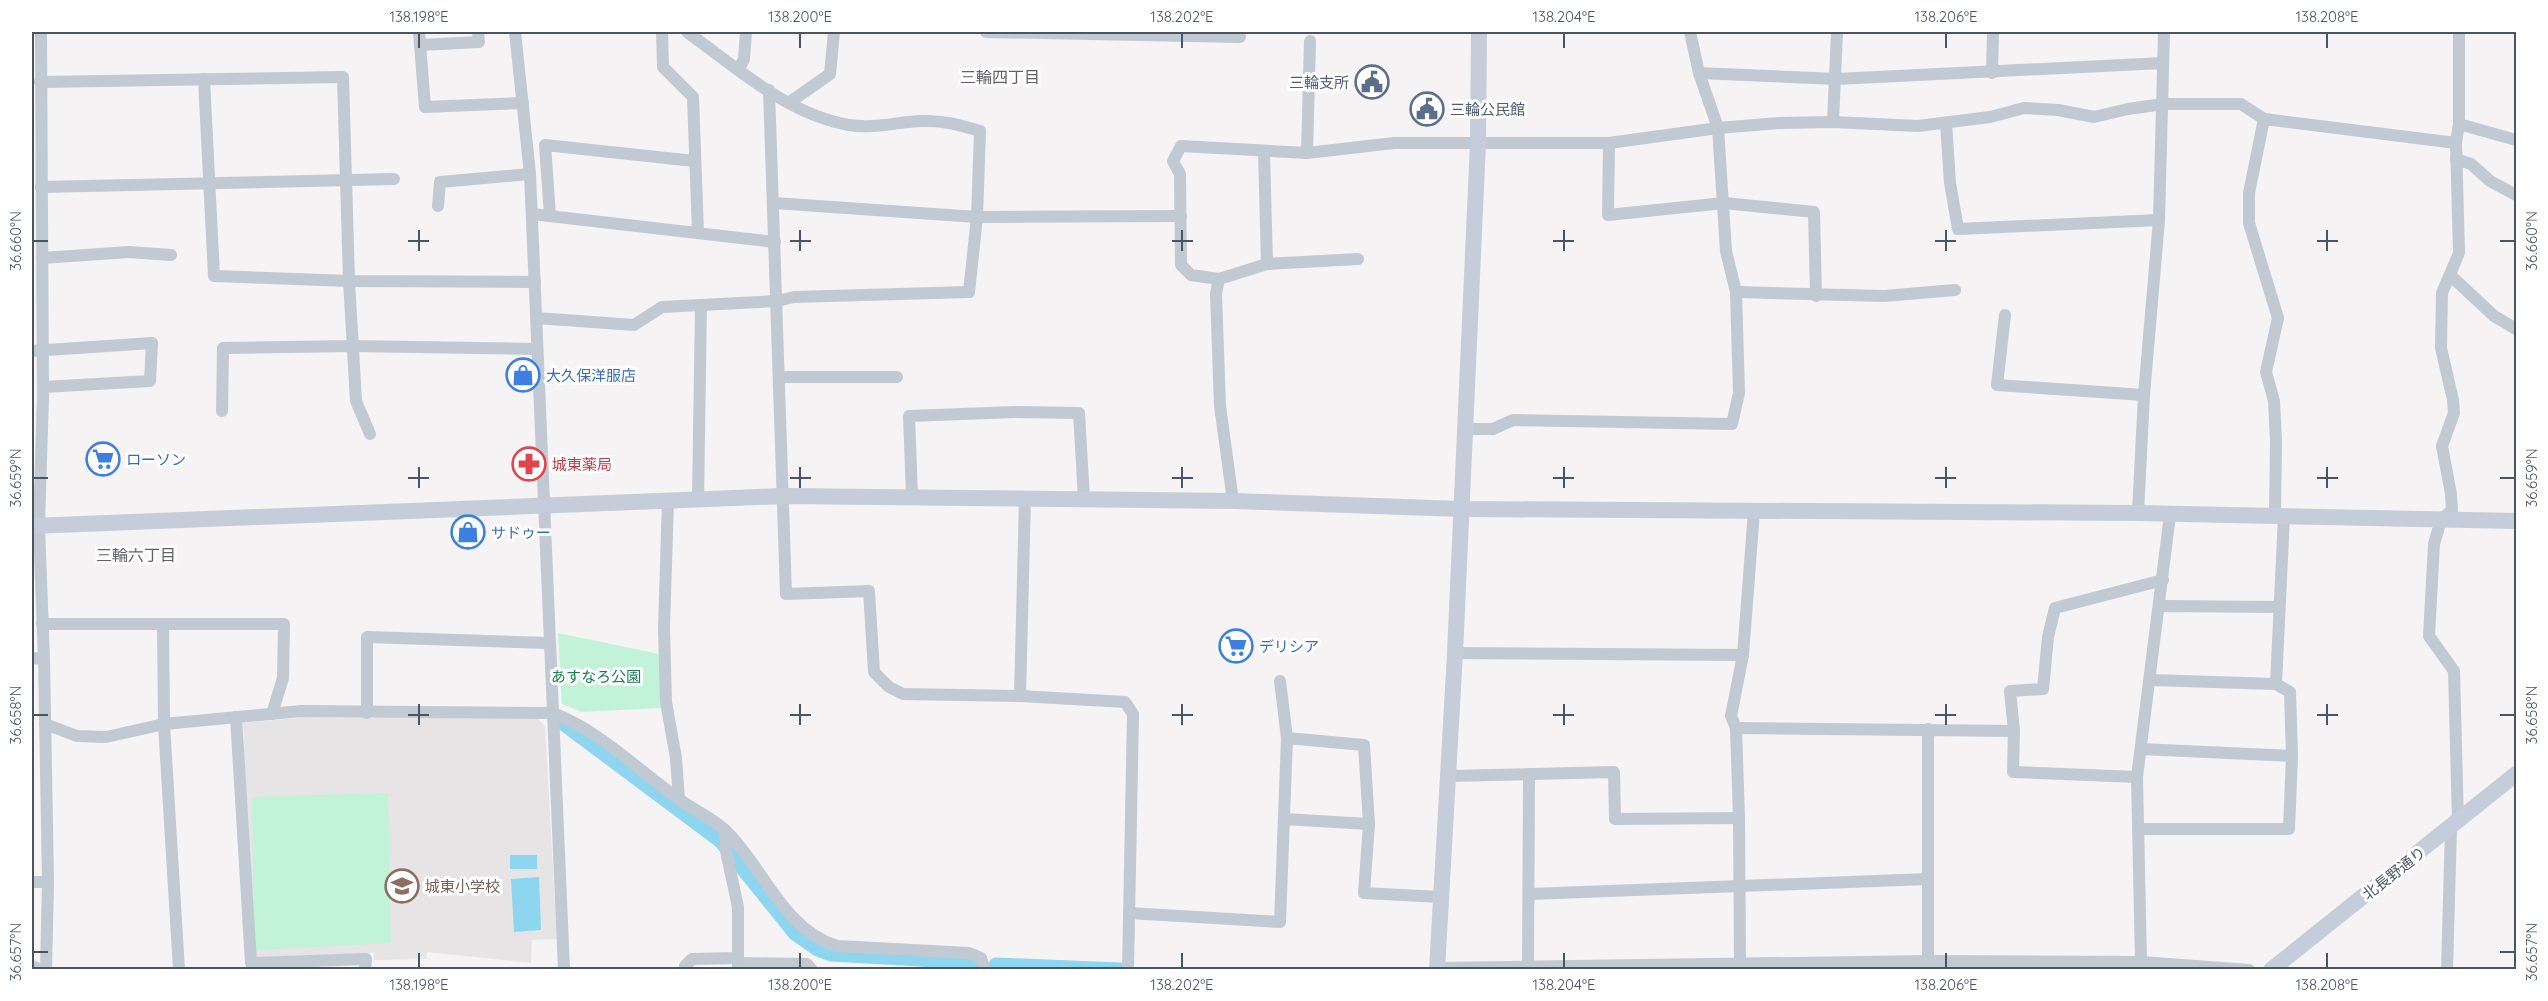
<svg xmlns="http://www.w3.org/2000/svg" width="2548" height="1001" viewBox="0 0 2548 1001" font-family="Quicksand,'Noto Sans JP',sans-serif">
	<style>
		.education { fill: #e6e4e5 }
		.green { fill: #c2f2d8 }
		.water { fill: #8ed5f0 }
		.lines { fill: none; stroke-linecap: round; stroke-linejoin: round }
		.canal { stroke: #8ed5f0; stroke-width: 15 }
		.street { stroke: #c1c9d2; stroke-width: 12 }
		.secondary { stroke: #c4cdd9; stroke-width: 16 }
		.ticks { fill: none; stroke: #495561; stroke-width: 2 }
		.labels { text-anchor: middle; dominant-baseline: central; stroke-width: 6; stroke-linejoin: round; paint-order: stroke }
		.service-label { font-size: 15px; fill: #4e5e75; stroke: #fff; text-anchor: end }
		.shop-label { font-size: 15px; fill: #366cbe; stroke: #fff; text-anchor: start }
		.health-label { font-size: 15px; fill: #be3a42; stroke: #fff; text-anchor: start }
		.park-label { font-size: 15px; fill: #158253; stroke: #fff }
		.street-label { font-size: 15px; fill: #495561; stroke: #fff }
		.education-label { font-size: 15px; fill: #785e54; stroke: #fff; text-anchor: start }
		.neighbourhood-label { font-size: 16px; fill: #5f6268; stroke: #fff }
		.neatline { fill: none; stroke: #495561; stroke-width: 2 }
		.ticks-label { font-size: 15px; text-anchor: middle; fill: #495561 }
	</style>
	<rect width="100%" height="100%" fill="#f5f3f3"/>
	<!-- education -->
	<path class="education" d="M308,717l230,2 7,7 12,213 -25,1 -1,23 -104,-11 -1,7 -52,1v-7l-116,4 -5,-3 -10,-231z"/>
	<!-- green -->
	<g class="green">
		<path d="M558,633l101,21 2,54 -79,4 -20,-8z"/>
		<path d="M388,793l3,150 -137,7 -2,-153z"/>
	</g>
	<!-- water -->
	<g class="water">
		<rect x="510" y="855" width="27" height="14"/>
		<path d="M539,877l2,53 -27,2 -3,-53z"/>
	</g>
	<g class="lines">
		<!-- canal -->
		<g class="canal">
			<path d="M563,723l158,118 74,92 23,16 13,5 106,6 35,6"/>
			<path d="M996,965l124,5"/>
		</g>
		<!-- street -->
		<g class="street">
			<path d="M41,32l2,364 -4,130 5,133 4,223 -2,88"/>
			<path d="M419,32l6,75 98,-4"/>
			<path d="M515,32l15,142 34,796"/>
			<path d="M662,32l1,35 30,30 5,135"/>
			<path d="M986,32l254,5"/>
			<path d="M420,45l59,-3 -1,-10"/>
			<path d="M739,69l5,-10 2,-27"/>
			<path d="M1699,73l138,6 326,-16"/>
			<path d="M1992,73l1,-41"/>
			<path d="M204,79l10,197 135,5 186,1"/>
			<path d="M40,82l303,-5 6,204 7,120 14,33"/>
			<path d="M769,90l17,504 83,-3 5,81 15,15 14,7 117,2 105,6 8,12 -5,256"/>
			<path d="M790,102l40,-28 4,-42"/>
			<path d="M2264,119l-15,74v30l29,95 -12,54 8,29 2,40 -1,74"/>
			<path d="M1833,122l4,-90"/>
			<path d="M1946,123l4,60 8,46 201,-9"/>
			<path d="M2459,124l57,16"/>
			<path d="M1609,143l-1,72 116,-12 90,9 2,84"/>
			<path d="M1264,152l3,112"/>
			<path d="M1307,153l3,-112"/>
			<path d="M2456,159l15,5 19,17 26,14"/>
			<path d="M41,187l353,-8"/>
			<path d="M774,203l203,14 204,-1"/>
			<path d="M438,206l2,-24 90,-8"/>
			<path d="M532,214l243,28"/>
			<path d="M550,216l-5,-71 149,16"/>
			<path d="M42,258l87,-6 42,3"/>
			<path d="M2450,275l44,41 22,13"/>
			<path d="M1219,279l-28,-4 -10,-10 -1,-91 -7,-13 8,-15 126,7 87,-10h215l109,-15 61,-5 54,-1 85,4 72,-9 34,-9 34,2 36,7 34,-8 35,-5h78l23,15 192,24"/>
			<path d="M1736,292l148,4 71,-6"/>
			<path d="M2005,315l-8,70 147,10"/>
			<path d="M537,318l97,7 28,-18 115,-6 17,-4 175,-5 8,-75 3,-86c-20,-6 -38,-11 -58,-10 -25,1 -49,8 -73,4 -61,-10 -113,-58 -162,-93"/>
			<path d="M32,351l120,-8 -2,38 -107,6"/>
			<path d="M780,377h117"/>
			<path d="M222,411l1,-63 129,-2 185,3"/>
			<path d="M1464,429h29l20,-9 219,4 7,-31 -3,-101 -10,-41 -8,-123 -19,-55 -9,-41"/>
			<path d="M912,496l-3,-80 106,-4 64,1 5,86"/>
			<path d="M698,500l3,-195"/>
			<path d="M668,501l-4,127 2,74 10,56 3,41"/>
			<path d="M1233,501l-13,-95 -4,-112 3,-15 48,-15 91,-5"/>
			<path d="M2138,513l6,-118 15,-175 5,-188"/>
			<path d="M2159,606l119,1"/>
			<path d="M42,624h242l-1,54 -11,36"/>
			<path d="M163,624l1,100 15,246"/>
			<path d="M1455,653l288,2"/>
			<path d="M32,658l12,1"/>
			<path d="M2150,680l126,4 8,-168"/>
			<path d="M1020,696l5,-198"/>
			<path d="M367,713v-76l182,6"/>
			<path d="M236,717l15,246 115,-4 -1,11"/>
			<path d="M45,724l32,12 29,1 58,-13 137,-13 251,2c46,16 87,58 128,87 14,10 32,18 45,30 38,36 58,100 112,116l132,7 12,5 4,12"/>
			<path d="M1736,728l278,3"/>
			<path d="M1928,729v232"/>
			<path d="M1287,738l77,7 5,79 -5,69 76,4"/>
			<path d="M2141,749l151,7"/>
			<path d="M1449,776l165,-4 1,47 124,-1"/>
			<path d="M2137,777l-124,-5 1,-41 -4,-40 33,-2 5,-52 7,-29 108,-28"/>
			<path d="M1284,819l85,5"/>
			<path d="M2458,821l-4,-150 -25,-35 5,-92 7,-24 11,-10 -1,-16 -9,-48 12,-33 -1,-13 -12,-52 1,-55 17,-40 -3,-110 3,-19v-92"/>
			<path d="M2138,829h151l3,-73 -2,-64 -14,-8"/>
			<path d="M725,830l1,21 12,56v63"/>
			<path d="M32,882h16"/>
			<path d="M1530,894l398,-15"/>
			<path d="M1129,913l151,9 7,-184 -7,-57"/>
			<path d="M2141,962l-4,-185 33,-262"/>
			<path d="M738,963l69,1 5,6"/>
			<path d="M1740,964l-1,-146 -3,-90 -5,-12 12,-61 11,-144"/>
			<path d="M32,966l9,4"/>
			<path d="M1528,967l1,-193"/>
			<path d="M1437,968l491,-7 213,1 108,8"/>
			<path d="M685,970v-4l7,-7 46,-1"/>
			<path d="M2447,970l4,-142"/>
		</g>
		<!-- secondary -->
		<g class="secondary">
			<path d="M32,526l752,-30 449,5 228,8 677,4 378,8"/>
			<path d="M1437,970l18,-317 23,-510 1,-111"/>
			<path d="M2271,970l245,-196"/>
		</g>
	</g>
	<!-- ticks -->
	<path class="ticks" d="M419,33v15M800,33v15M1182,33v15M1564,33v15M1946,33v15M2327,33v15M419,230v21M800,230v21M1182,230v21M1564,230v21M1946,230v21M2327,230v21M33,241h15M408,241h21M790,241h21M1172,241h21M1553,241h21M1935,241h21M2317,241h21M2500,241h15M419,467v21M800,467v21M1182,467v21M1564,467v21M1946,467v21M2327,467v21M33,478h15M408,478h21M790,478h21M1172,478h21M1553,478h21M1935,478h21M2317,478h21M2500,478h15M419,704v21M800,704v21M1182,704v21M1564,704v21M1946,704v21M2327,704v21M33,715h15M408,715h21M790,715h21M1172,715h21M1553,715h21M1935,715h21M2317,715h21M2500,715h15M33,952h15M2500,952h15M419,953v15M800,953v15M1182,953v15M1564,953v15M1946,953v15M2327,953v15"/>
	<!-- icons -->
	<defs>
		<symbol id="civic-ring" viewBox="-11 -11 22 22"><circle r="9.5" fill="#fff" stroke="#5c6f8a" stroke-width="1.5"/><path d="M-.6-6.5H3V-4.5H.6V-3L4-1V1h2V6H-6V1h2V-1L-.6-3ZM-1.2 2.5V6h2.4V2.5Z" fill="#5c6f8a"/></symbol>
		<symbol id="shop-ring" viewBox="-11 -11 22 22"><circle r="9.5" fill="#fff" stroke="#3f7fe0" stroke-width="1.5"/><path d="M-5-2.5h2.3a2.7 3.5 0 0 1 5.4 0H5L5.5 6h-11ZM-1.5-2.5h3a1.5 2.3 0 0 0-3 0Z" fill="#3f7fe0"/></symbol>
		<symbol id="supermarket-ring" viewBox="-11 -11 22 22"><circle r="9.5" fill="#fff" stroke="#3f7fe0" stroke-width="1.5"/><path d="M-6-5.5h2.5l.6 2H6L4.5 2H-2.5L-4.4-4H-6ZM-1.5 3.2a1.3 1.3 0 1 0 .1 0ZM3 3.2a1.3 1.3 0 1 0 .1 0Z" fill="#3f7fe0"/></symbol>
		<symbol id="pharmacy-ring" viewBox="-11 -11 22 22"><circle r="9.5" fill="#fff" stroke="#e0444e" stroke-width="1.5"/><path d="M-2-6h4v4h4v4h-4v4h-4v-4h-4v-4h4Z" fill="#e0444e"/></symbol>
		<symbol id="school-ring" viewBox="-11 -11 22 22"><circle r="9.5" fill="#fff" stroke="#8d6e63" stroke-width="1.5"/><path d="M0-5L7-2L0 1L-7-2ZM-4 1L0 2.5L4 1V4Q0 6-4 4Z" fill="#8d6e63"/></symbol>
	</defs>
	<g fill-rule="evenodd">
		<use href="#civic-ring" x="1353" y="63" width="38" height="38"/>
		<use href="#civic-ring" x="1408" y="90" width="38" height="38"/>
		<use href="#shop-ring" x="504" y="356" width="38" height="38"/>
		<use href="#supermarket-ring" x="84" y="440" width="38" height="38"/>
		<use href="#pharmacy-ring" x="510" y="445" width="38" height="38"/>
		<use href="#shop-ring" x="449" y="513" width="38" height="38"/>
		<use href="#supermarket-ring" x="1217" y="627" width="38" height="38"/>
		<use href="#school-ring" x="383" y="867" width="38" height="38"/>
	</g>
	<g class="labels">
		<!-- service labels -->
		<g class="service-label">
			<text x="1349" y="82">三輪支所</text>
			<text x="1450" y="109" text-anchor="start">三輪公民館</text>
		</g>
		<!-- shop labels -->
		<g class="shop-label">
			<text x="546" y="375">大久保洋服店</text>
			<text x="126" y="459">ローソン</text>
			<text x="491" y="532">サドゥー</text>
			<text x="1259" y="646">デリシア</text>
		</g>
		<!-- health labels -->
		<g class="health-label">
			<text x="552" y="464">城東薬局</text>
		</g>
		<!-- park labels -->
		<g class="park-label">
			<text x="596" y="676">あすなろ公園</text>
		</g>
		<!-- street labels -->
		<g class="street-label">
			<text transform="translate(2394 873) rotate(-38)">北長野通り</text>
		</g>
		<!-- education labels -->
		<g class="education-label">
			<text x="425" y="886">城東小学校</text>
		</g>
		<!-- neighbourhood labels -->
		<g class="neighbourhood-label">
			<text x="1000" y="77">三輪四丁目</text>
			<text x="136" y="555">三輪六丁目</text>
		</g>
	</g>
	<!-- border -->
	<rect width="2548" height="1001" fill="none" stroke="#ffffff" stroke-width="66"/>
	<rect x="33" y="33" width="2482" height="935" class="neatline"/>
	<g class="ticks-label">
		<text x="419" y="22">138.198°E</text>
		<text x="800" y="22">138.200°E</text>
		<text x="1182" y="22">138.202°E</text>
		<text x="1564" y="22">138.204°E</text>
		<text x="1946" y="22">138.206°E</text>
		<text x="2327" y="22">138.208°E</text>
		<text transform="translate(16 241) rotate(-90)" y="5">36.660°N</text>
		<text transform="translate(2532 241) rotate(-90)" y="5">36.660°N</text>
		<text transform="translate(16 478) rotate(-90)" y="5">36.659°N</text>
		<text transform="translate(2532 478) rotate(-90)" y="5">36.659°N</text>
		<text transform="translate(16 715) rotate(-90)" y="5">36.658°N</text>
		<text transform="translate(2532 715) rotate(-90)" y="5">36.658°N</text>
		<text transform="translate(16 952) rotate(-90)" y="5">36.657°N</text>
		<text transform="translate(2532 952) rotate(-90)" y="5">36.657°N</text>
		<text x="419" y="990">138.198°E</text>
		<text x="800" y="990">138.200°E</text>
		<text x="1182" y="990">138.202°E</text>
		<text x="1564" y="990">138.204°E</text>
		<text x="1946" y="990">138.206°E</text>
		<text x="2327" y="990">138.208°E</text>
	</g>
</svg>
